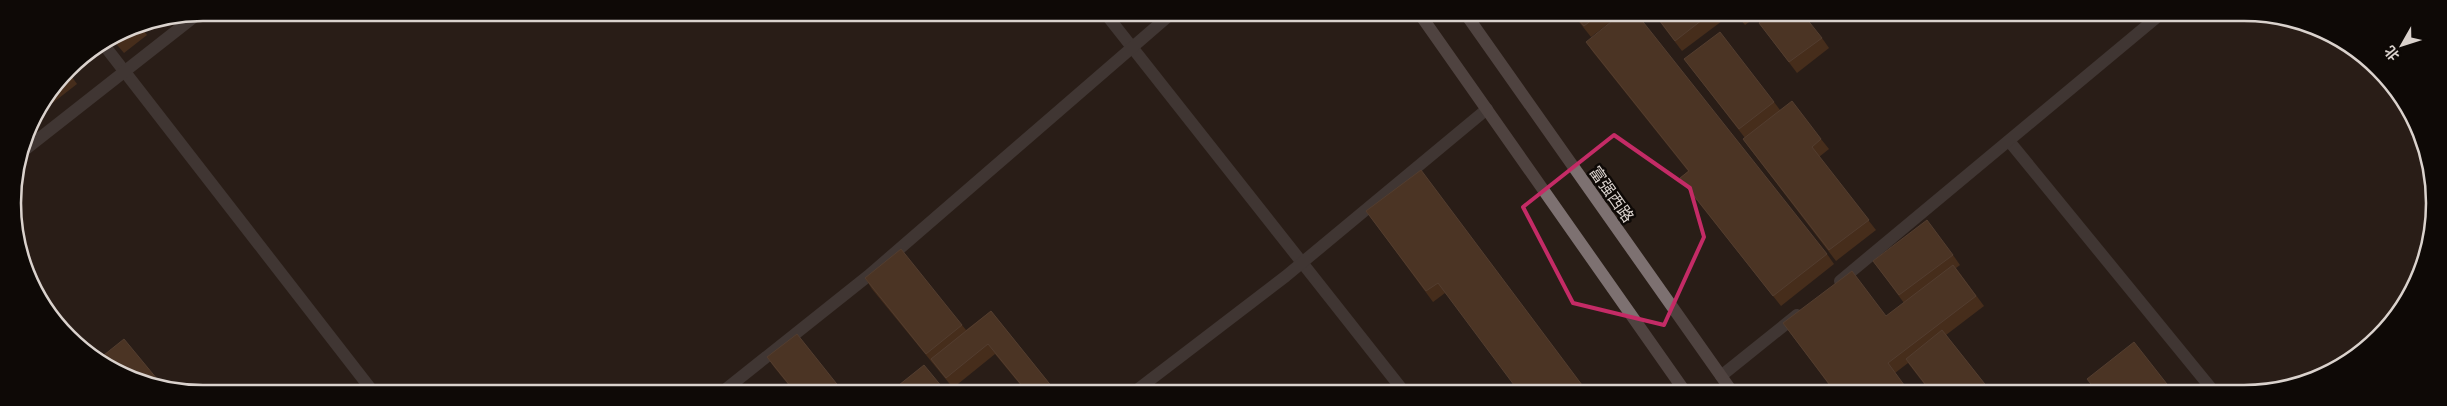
<svg xmlns="http://www.w3.org/2000/svg" width="2447" height="406" viewBox="0 0 2447 406" font-family="Ubuntu,'Noto Sans SC',sans-serif">
	<style>
		.lines { fill: none; stroke-linecap: round; stroke-linejoin: round }
		.service { stroke: #5b5454; stroke-width: 12 }
		.minor { stroke: #5b5454; stroke-width: 12 }
		.secondary { stroke: #7d7171; stroke-width: 12 }
		.wall { fill: #684021 }
		.building { fill: #745033; stroke: #84644c }
		.marked { fill: none; stroke: #c42b66; stroke-width: 4; stroke-linejoin: round }
		.labels { text-anchor: middle; dominant-baseline: central; stroke-width: 5; stroke-linejoin: round; paint-order: stroke }
		.street-label { font-size: 16px; fill: #dad2cd; stroke: #0e0906 }
		.rim { fill: none; stroke: #dad2cd; stroke-width: 2.5 }
	</style>
	<rect width="100%" height="100%" fill="#291e17"/>
	<g class="lines">
		<!-- service -->
		<path class="service" d="M104,45l270,348"/>
		<!-- minor -->
		<g class="minor">
			<path d="M1105,13l300,380"/>
			<path d="M2009,141l206,252"/>
			<path d="M22,152l177,-139"/>
			<path d="M1840,281l322,-268"/>
			<path d="M1721,376l76,-61"/>
			<path d="M721,393l147,-117 304,-263"/>
			<path d="M1133,393l153,-117 201,-167"/>
		</g>
		<!-- secondary -->
		<g class="secondary">
			<path d="M1419,13l267,380"/>
			<path d="M1465,13l268,380"/>
		</g>
	</g>
	<!-- wall -->
	<g class="wall">
		<path d="M1572,13h50l-31,24z"/>
		<path d="M1653,13h75l2,2 -48,36z"/>
		<path d="M1735,13h26l-16,12z"/>
		<path d="M1759,23l63,15 7,10 -32,25z"/>
		<path d="M140,25l7,10 -23,18 -12,-14 18,-12z"/>
		<path d="M1586,42l241,212 7,10 -53,42 -94,-118 -7,-10 8,-7 -95,-119z"/>
		<path d="M1684,59l90,43 6,8 41,29 8,10 -10,8 57,73 -40,31 -85,-111 -8,-11 2,-1z"/>
		<path d="M67,70l10,14 -36,28 -1,-1z"/>
		<path d="M1366,211l222,182 -143,-100 -12,9z"/>
		<path d="M1953,255l7,10 -4,3 28,38 -38,29 46,58h-61l-23,-30 -13,10 15,20h-75l-52,-70 103,-7 18,-13 -31,-42z"/>
		<path d="M865,278l97,47 4,5 25,-19 66,82h-30l-32,-39 -42,34 -81,-99z"/>
		<path d="M767,357l77,36h-49l-21,-26z"/>
	</g>
	<!-- building -->
	<g class="building">
		<path d="M1573,13h28l-17,13z"/>
		<path d="M1622,13h14l191,241 -54,42 -93,-118 9,-7 -103,-129z"/>
		<path d="M1654,13h57l-36,28z"/>
		<path d="M1773,13h29l20,25 -33,24 -30,-39z"/>
		<path d="M138,25l-22,18 -3,-5 17,-11z"/>
		<path d="M1720,32l54,70 -35,27 -55,-70z"/>
		<path d="M67,70l2,3 -9,7z"/>
		<path d="M1792,101l29,38 -9,8 57,73 -40,30 -86,-111z"/>
		<path d="M1421,170l167,223h-68l-82,-110 -12,8 -60,-80z"/>
		<path d="M1927,220l26,35 -54,40 -26,-34z"/>
		<path d="M901,249l61,76 -36,29 -61,-76z"/>
		<path d="M1953,265l23,31 -88,67 22,30h-74l-53,-70 69,-52 34,45z"/>
		<path d="M991,311l66,82h-29l-40,-49 -42,34 -15,-19z"/>
		<path d="M1942,330l50,63h-60l-26,-34z"/>
		<path d="M797,334l47,59h-48l-29,-36z"/>
		<path d="M124,339l38,46 -43,-11 -20,-15z"/>
		<path d="M2134,342l40,51h-76l-11,-14z"/>
		<path d="M924,365l23,28h-58z"/>
	</g>
	<!-- marked area -->
	<path d="M0 0H2447V406H0ZM1614,135l76,53 14,49 -40,88 -91,-22 -50,-96z" fill="#291e17" fill-opacity=".55" fill-rule="evenodd"/>
	<path class="marked" d="M1614,135l76,53 14,49 -40,88 -91,-22 -50,-96z"/>
	<g class="labels">
		<!-- street labels -->
		<g class="street-label">
			<text transform="translate(1612 194) rotate(55)">富强西路</text>
		</g>
	</g>
	<!-- crop -->
	<path d="M0 0H2447V406H0ZM203 21H2244A182 182 0 0 1 2426 203V203A182 182 0 0 1 2244 385H203A182 182 0 0 1 21 203V203A182 182 0 0 1 203 21Z" fill="#0e0906" fill-rule="evenodd"/>
	<path class="rim" d="M203 21H2244A182 182 0 0 1 2426 203V203A182 182 0 0 1 2244 385H203A182 182 0 0 1 21 203V203A182 182 0 0 1 203 21Z"/>
	<!-- north arrow -->
	<g transform="translate(2402 45) rotate(231)" stroke="#0e0906" stroke-width="4" paint-order="stroke">
	<path d="M0-4L9 19L0 12L-9 19Z" fill="#dad2cd"/>
	<text y="-8" font-size="14" font-weight="bold" text-anchor="middle" fill="#dad2cd">北</text>
	</g>
</svg>
